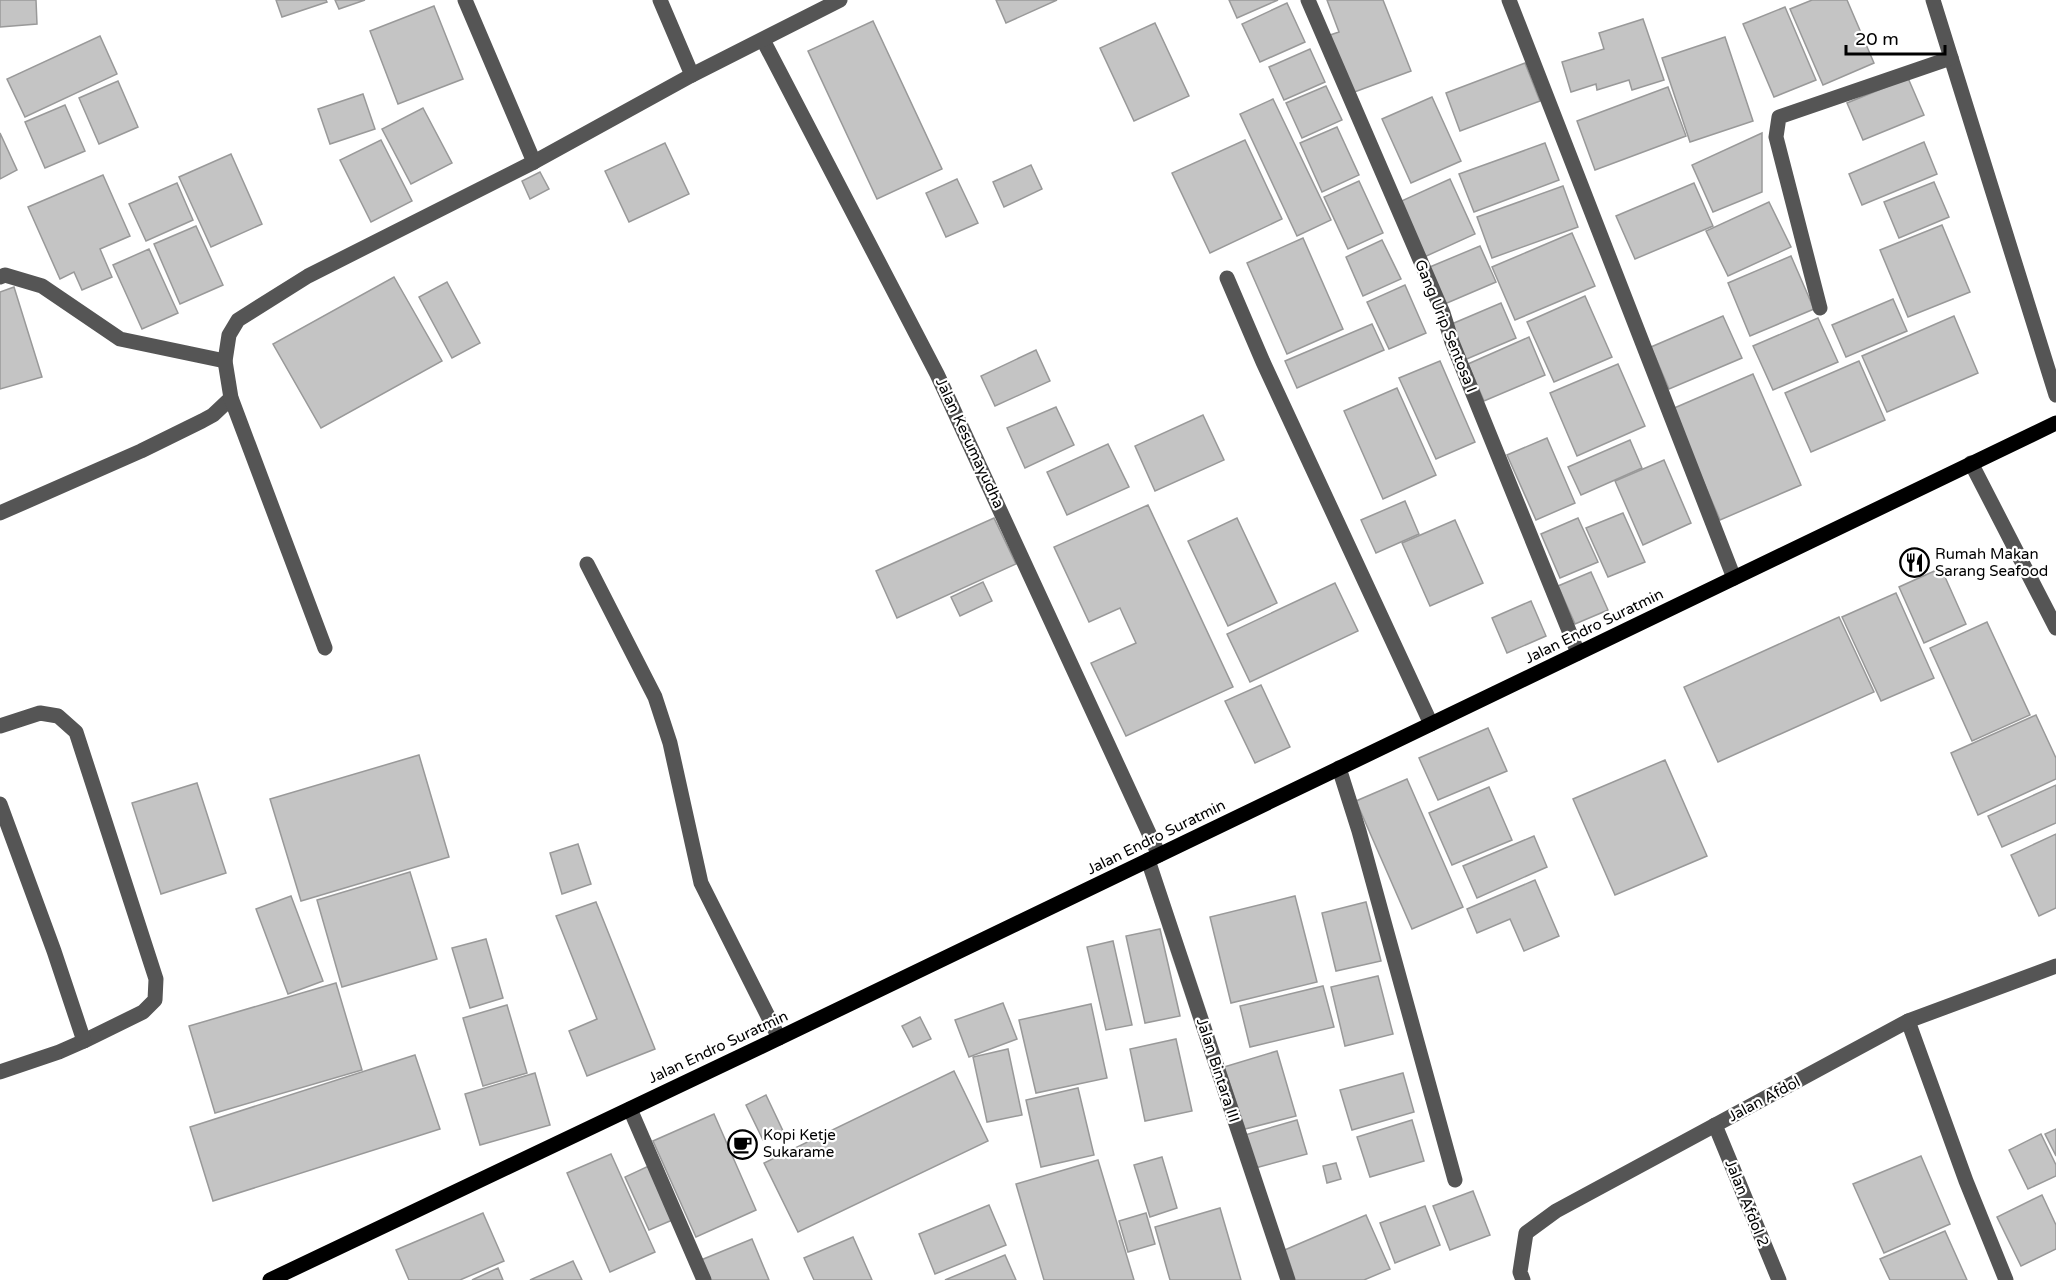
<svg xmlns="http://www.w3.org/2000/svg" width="2056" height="1280" viewBox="0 0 2056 1280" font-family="'Varela Round',sans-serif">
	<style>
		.building { fill: #c4c4c4; stroke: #999; stroke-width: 1.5 }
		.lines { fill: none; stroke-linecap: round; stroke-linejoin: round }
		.minor { stroke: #555; stroke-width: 15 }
		.major { stroke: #000; stroke-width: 15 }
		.labels { text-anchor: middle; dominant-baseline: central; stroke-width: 4.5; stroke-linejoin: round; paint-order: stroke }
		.street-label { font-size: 15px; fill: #000; stroke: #fff }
		.poi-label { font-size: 15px; fill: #000; stroke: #fff; text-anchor: start }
	</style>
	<rect width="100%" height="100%" fill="#fff"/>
	<!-- building -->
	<g class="building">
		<path d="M0,0h36l1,24 -37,3z"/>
		<path d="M276,0h50l1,2 -45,15z"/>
		<path d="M335,0h30l-26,9z"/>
		<path d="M996,0h61l-51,23z"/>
		<path d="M1229,0h49l-41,18z"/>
		<path d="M1327,0h56l28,71 -62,23 -22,-58 12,-4z"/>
		<path d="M1812,0h35l27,63 -51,22 -33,-76z"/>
		<path d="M1287,3l18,39 -45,20 -18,-38z"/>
		<path d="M434,6l29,73 -65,25 -28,-73z"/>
		<path d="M1785,7l31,73 -42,17 -31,-73z"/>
		<path d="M1643,19l21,61 -32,10 -3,-10 -32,10 -1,-6 -25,8 -9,-30 42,-13 -5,-16z"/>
		<path d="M873,21l69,148 -65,30 -69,-148z"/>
		<path d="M1155,23l34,73 -55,25 -34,-73z"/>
		<path d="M100,36l17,38 -92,43 -18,-38z"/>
		<path d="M1725,37l28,84 -63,21 -28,-84z"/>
		<path d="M1310,49l15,33 -41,18 -15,-33z"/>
		<path d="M1525,63l15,38 -80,30 -14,-38z"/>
		<path d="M1908,78l16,37 -61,25 -16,-37z"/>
		<path d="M118,81l20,46 -39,17 -20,-46z"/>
		<path d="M1326,86l16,34 -40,18 -16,-35z"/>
		<path d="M1668,87l18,49 -91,34 -18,-49z"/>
		<path d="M363,94l12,35 -45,15 -12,-35z"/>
		<path d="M1432,97l29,64 -50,22 -29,-64z"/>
		<path d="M1273,99l58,121 -34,16 -57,-122z"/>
		<path d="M65,105l20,46 -40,17 -20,-46z"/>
		<path d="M423,108l29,55 -41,21 -29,-55z"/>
		<path d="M1337,127l22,48 -37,17 -22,-49z"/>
		<path d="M0,133l17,37 -17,9z"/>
		<path d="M1762,133v59l-49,20 -21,-47z"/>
		<path d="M381,140l31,61 -41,21 -31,-62z"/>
		<path d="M1245,140l37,79 -72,34 -38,-80z"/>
		<path d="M1924,142l13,32 -75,31 -13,-31z"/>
		<path d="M665,143l24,51 -60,28 -24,-51z"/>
		<path d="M1545,143l14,37 -85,32 -15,-38z"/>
		<path d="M231,154l31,70 -51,23 -32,-70z"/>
		<path d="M1031,165l11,24 -38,18 -11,-25z"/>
		<path d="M540,172l9,17 -19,10 -8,-18z"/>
		<path d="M103,175l27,61 -30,13 12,28 -30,13 -8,-18 -14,7 -32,-72z"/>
		<path d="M957,179l21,44 -32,14 -20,-44z"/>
		<path d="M1450,179l25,55 -53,24 -25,-55z"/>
		<path d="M1359,181l24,52 -35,16 -24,-52z"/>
		<path d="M1934,182l15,35 -50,21 -15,-36z"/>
		<path d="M177,183l16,37 -47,21 -17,-37z"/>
		<path d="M1694,183l19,43 -78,33 -19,-43z"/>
		<path d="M1563,186l15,41 -86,31 -15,-41z"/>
		<path d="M1769,202l22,45 -63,29 -22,-45z"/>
		<path d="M1942,225l28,67 -62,25 -28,-67z"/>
		<path d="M196,226l27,59 -43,19 -26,-60z"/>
		<path d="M1572,233l23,53 -80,34 -23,-53z"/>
		<path d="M1303,238l40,91 -56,25 -40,-91z"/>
		<path d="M1382,240l19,39 -38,17 -17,-39z"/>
		<path d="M1480,246l16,36 -56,24 -15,-37z"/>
		<path d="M149,249l29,64 -36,16 -29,-64z"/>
		<path d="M1791,256l23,53 -64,27 -22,-53z"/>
		<path d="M394,277l48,84 -121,67 -48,-84z"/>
		<path d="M447,282l33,61 -28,15 -33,-61z"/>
		<path d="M1405,285l21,48 -37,16 -22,-47z"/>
		<path d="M14,287l28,90 -42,12v-97z"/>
		<path d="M1585,296l27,61 -58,25 -27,-60z"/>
		<path d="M1893,299l14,32 -61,26 -14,-32z"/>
		<path d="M1501,303l15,35 -54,23 -15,-35z"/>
		<path d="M1723,316l19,42 -73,31 -18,-42z"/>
		<path d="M1954,316l24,57 -91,39 -25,-56z"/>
		<path d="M1818,318l20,44 -65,28 -20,-44z"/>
		<path d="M1372,324l12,26 -87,38 -12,-27z"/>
		<path d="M1529,337l16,38 -61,26 -16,-37z"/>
		<path d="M1036,350l14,31 -55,25 -14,-30z"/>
		<path d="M1440,361l35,81 -39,17 -37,-81z"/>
		<path d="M1859,361l26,59 -74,32 -26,-59z"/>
		<path d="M1618,364l27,62 -68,30 -27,-63z"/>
		<path d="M1753,374l48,111 -81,35 -48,-111z"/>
		<path d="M1397,388l39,87 -53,24 -39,-88z"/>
		<path d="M1056,407l18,38 -49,23 -18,-40z"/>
		<path d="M1203,415l21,45 -69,31 -20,-45z"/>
		<path d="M1547,438l28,65 -39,17 -29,-65z"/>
		<path d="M1630,440l12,28 -61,27 -13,-28z"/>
		<path d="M1108,444l21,43 -62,28 -20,-43z"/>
		<path d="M1664,460l27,63 -48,22 -28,-64z"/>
		<path d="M1405,501l14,33 -43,19 -15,-33z"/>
		<path d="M1148,505l85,182 -107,49 -35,-73 45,-20 -16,-35 -31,14 -35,-75z"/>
		<path d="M1623,513l22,49 -37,15 -22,-49z"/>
		<path d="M994,518l22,46 -119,54 -21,-47z"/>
		<path d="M1237,518l40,85 -49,23 -40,-85z"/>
		<path d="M1578,518l20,44 -38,16 -19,-44z"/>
		<path d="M1455,520l28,63 -53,23 -28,-63z"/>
		<path d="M1941,568l25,56 -42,19 -25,-56z"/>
		<path d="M1591,572l17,38 -33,14 -17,-38z"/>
		<path d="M983,582l9,19 -32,15 -9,-19z"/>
		<path d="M1335,583l23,48 -108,51 -23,-48z"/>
		<path d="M1896,593l38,85 -53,23 -39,-84z"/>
		<path d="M1531,601l15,35 -39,17 -15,-35z"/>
		<path d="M1839,617l35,75 -156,70 -34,-75z"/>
		<path d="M1987,622l43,93 -58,26 -42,-93z"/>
		<path d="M1261,685l29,62 -35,16 -30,-62z"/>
		<path d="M2036,715l20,43v21l-78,36 -27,-62z"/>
		<path d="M1488,728l19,43 -69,29 -19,-42z"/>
		<path d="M419,755l30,102 -148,44 -31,-102z"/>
		<path d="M1665,760l42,96 -92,39 -42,-96z"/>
		<path d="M1407,779l56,128 -51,22 -56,-128z"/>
		<path d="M197,783l29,90 -65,21 -29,-91z"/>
		<path d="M2056,785v38l-54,24 -14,-31z"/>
		<path d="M1489,787l23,53 -60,25 -23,-52z"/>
		<path d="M2056,834v74l-17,8 -28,-61z"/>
		<path d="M1534,836l13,31 -70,31 -14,-32z"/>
		<path d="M578,844l13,40 -29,10 -12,-41z"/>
		<path d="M410,872l27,87 -95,28 -25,-87z"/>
		<path d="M1535,880l24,56 -35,15 -14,-32 -33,14 -10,-24z"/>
		<path d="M291,896l32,85 -35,13 -32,-85z"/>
		<path d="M1295,896l22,86 -86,21 -21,-86z"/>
		<path d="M596,902l59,147 -68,27 -18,-45 28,-12 -41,-103z"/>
		<path d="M1366,902l15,59 -45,10 -14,-58z"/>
		<path d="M1160,929l20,87 -35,7 -19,-87z"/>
		<path d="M486,939l17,59 -33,10 -18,-60z"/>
		<path d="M1113,941l19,84 -26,5 -19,-83z"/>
		<path d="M1378,976l15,58 -48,12 -14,-59z"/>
		<path d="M336,983l26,87 -147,43 -26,-87z"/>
		<path d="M1323,986l11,41 -84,20 -10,-41z"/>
		<path d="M1003,1003l14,36 -48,18 -14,-37z"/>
		<path d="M1091,1004l16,74 -71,15 -17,-73z"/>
		<path d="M507,1005l20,68 -44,13 -20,-68z"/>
		<path d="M920,1017l11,22 -18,8 -11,-21z"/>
		<path d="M1176,1039l16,72 -47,10 -15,-72z"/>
		<path d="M1008,1049l14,66 -35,7 -14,-65z"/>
		<path d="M1277,1051l19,65 -51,13 -21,-62z"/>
		<path d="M415,1055l25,74 -227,72 -23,-74z"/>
		<path d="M954,1071l34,70 -190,91 -34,-69z"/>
		<path d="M535,1073l15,52 -70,20 -15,-51z"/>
		<path d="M1403,1073l11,39 -62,18 -12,-40z"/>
		<path d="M1078,1088l16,67 -53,12 -15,-67z"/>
		<path d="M766,1095l17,36 -20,9 -17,-35z"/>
		<path d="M714,1114l42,96 -60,27 -43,-96z"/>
		<path d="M1297,1120l10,34 -52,14 -10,-33z"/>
		<path d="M1412,1120l12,41 -54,16 -13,-40z"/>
		<path d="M2056,1129v27l-11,-22z"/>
		<path d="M2041,1134l15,31v11l-28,13 -19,-39z"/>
		<path d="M611,1154l44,98 -45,20 -43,-99z"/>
		<path d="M1921,1156l29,68 -66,29 -31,-69z"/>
		<path d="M1162,1157l15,51 -27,9 -16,-52z"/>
		<path d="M1098,1160l36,120h-90l-28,-96z"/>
		<path d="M1336,1163l5,16 -14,4 -4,-17z"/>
		<path d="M653,1164l24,54 -28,12 -24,-53z"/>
		<path d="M1473,1191l17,44 -40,15 -17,-44z"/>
		<path d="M2042,1195l14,30v24l-35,17 -24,-49z"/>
		<path d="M989,1205l17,40 -71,29 -16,-40z"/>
		<path d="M1425,1206l15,39 -45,18 -15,-40z"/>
		<path d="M1220,1208l21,72h-71l-15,-53z"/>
		<path d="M483,1213l21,48 -44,19h-51l-13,-30z"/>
		<path d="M1146,1213l9,31 -27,8 -9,-31z"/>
		<path d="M1366,1215l24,54 -26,11h-72l-12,-28z"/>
		<path d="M1945,1231l22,49h-77l-10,-21z"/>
		<path d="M853,1237l19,43h-58l-10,-22z"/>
		<path d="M752,1239l17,41h-60l-8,-20z"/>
		<path d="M1005,1255l11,25h-71z"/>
		<path d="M573,1261l9,19h-52z"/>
		<path d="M498,1268l5,12h-31z"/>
	</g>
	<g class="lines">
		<!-- minor -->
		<g class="minor">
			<path d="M465,0l69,162"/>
			<path d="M660,0l32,75"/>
			<path d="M1308,0l135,313 9,29 126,311"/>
			<path d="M1509,0l225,578"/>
			<path d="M1933,0l123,395"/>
			<path d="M763,40l174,334 222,481"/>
			<path d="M0,277l5,-2 37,11 78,53 105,22"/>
			<path d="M1227,278l36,84 168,362"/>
			<path d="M1820,308l-44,-171 3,-20 172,-59"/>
			<path d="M1971,463l85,165"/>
			<path d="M0,513l141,-62 61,-30 11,-6 18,-17"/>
			<path d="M587,564l68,133 15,46 31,140 78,155"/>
			<path d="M325,648l-94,-250 -6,-37 4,-26 9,-15 70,-44 226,-114 158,-87 148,-75"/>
			<path d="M0,726l40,-13 18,3 18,16 80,247 -1,21 -12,12 -59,29"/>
			<path d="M1339,768l20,63 96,349"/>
			<path d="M0,804l54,147 30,90 -25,11 -59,20"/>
			<path d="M1148,860l140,420"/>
			<path d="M1908,1021l58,160 40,99"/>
			<path d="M630,1109l74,171"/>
			<path d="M1715,1125l64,155"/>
			<path d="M1523,1280l-3,-8 6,-39 30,-22 352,-190 148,-55"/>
		</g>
		<!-- major -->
		<path class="major" d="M270,1280l509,-242 1277,-615"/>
	</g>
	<!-- icons -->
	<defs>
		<symbol id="restaurant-ring" viewBox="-11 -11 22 22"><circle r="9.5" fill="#fff" stroke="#000" stroke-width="1.5"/><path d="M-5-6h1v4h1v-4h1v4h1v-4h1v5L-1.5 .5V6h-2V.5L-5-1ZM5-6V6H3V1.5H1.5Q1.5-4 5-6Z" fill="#000"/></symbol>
		<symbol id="cafe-ring" viewBox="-11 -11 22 22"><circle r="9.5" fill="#fff" stroke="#000" stroke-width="1.5"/><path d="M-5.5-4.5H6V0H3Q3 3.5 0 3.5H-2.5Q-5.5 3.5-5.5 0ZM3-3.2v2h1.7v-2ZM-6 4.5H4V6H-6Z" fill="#000"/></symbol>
	</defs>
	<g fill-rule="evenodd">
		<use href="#restaurant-ring" x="1898" y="546" width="33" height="33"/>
		<use href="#cafe-ring" x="726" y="1128" width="33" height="33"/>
	</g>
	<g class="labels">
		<!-- street labels -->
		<g class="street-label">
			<text transform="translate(1446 326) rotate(68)">Gang Urip Sentosa I</text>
			<text transform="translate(970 443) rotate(65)">Jalan Kesumayudha</text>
			<text transform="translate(1594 626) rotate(-26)">Jalan Endro Suratmin</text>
			<text transform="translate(1156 837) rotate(-26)">Jalan Endro Suratmin</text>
			<text transform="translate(718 1047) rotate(-25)">Jalan Endro Suratmin</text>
			<text transform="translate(1218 1070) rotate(72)">Jalan Bintara III</text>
			<text transform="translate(1764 1099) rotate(-28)">Jalan Afdol</text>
			<text transform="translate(1747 1203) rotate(68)">Jalan Afdol 2</text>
		</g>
		<!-- poi labels -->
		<g class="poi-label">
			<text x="1935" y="554">Rumah Makan<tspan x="1935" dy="17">Sarang Seafood</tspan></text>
			<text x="763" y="1135">Kopi Ketje<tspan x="763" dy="17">Sukarame</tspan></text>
		</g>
	</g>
	<!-- scale -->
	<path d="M1846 45v9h99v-9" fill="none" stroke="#000000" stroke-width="3"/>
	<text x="1855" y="45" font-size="18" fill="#000000" stroke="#ffffff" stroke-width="4.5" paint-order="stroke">20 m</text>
</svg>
